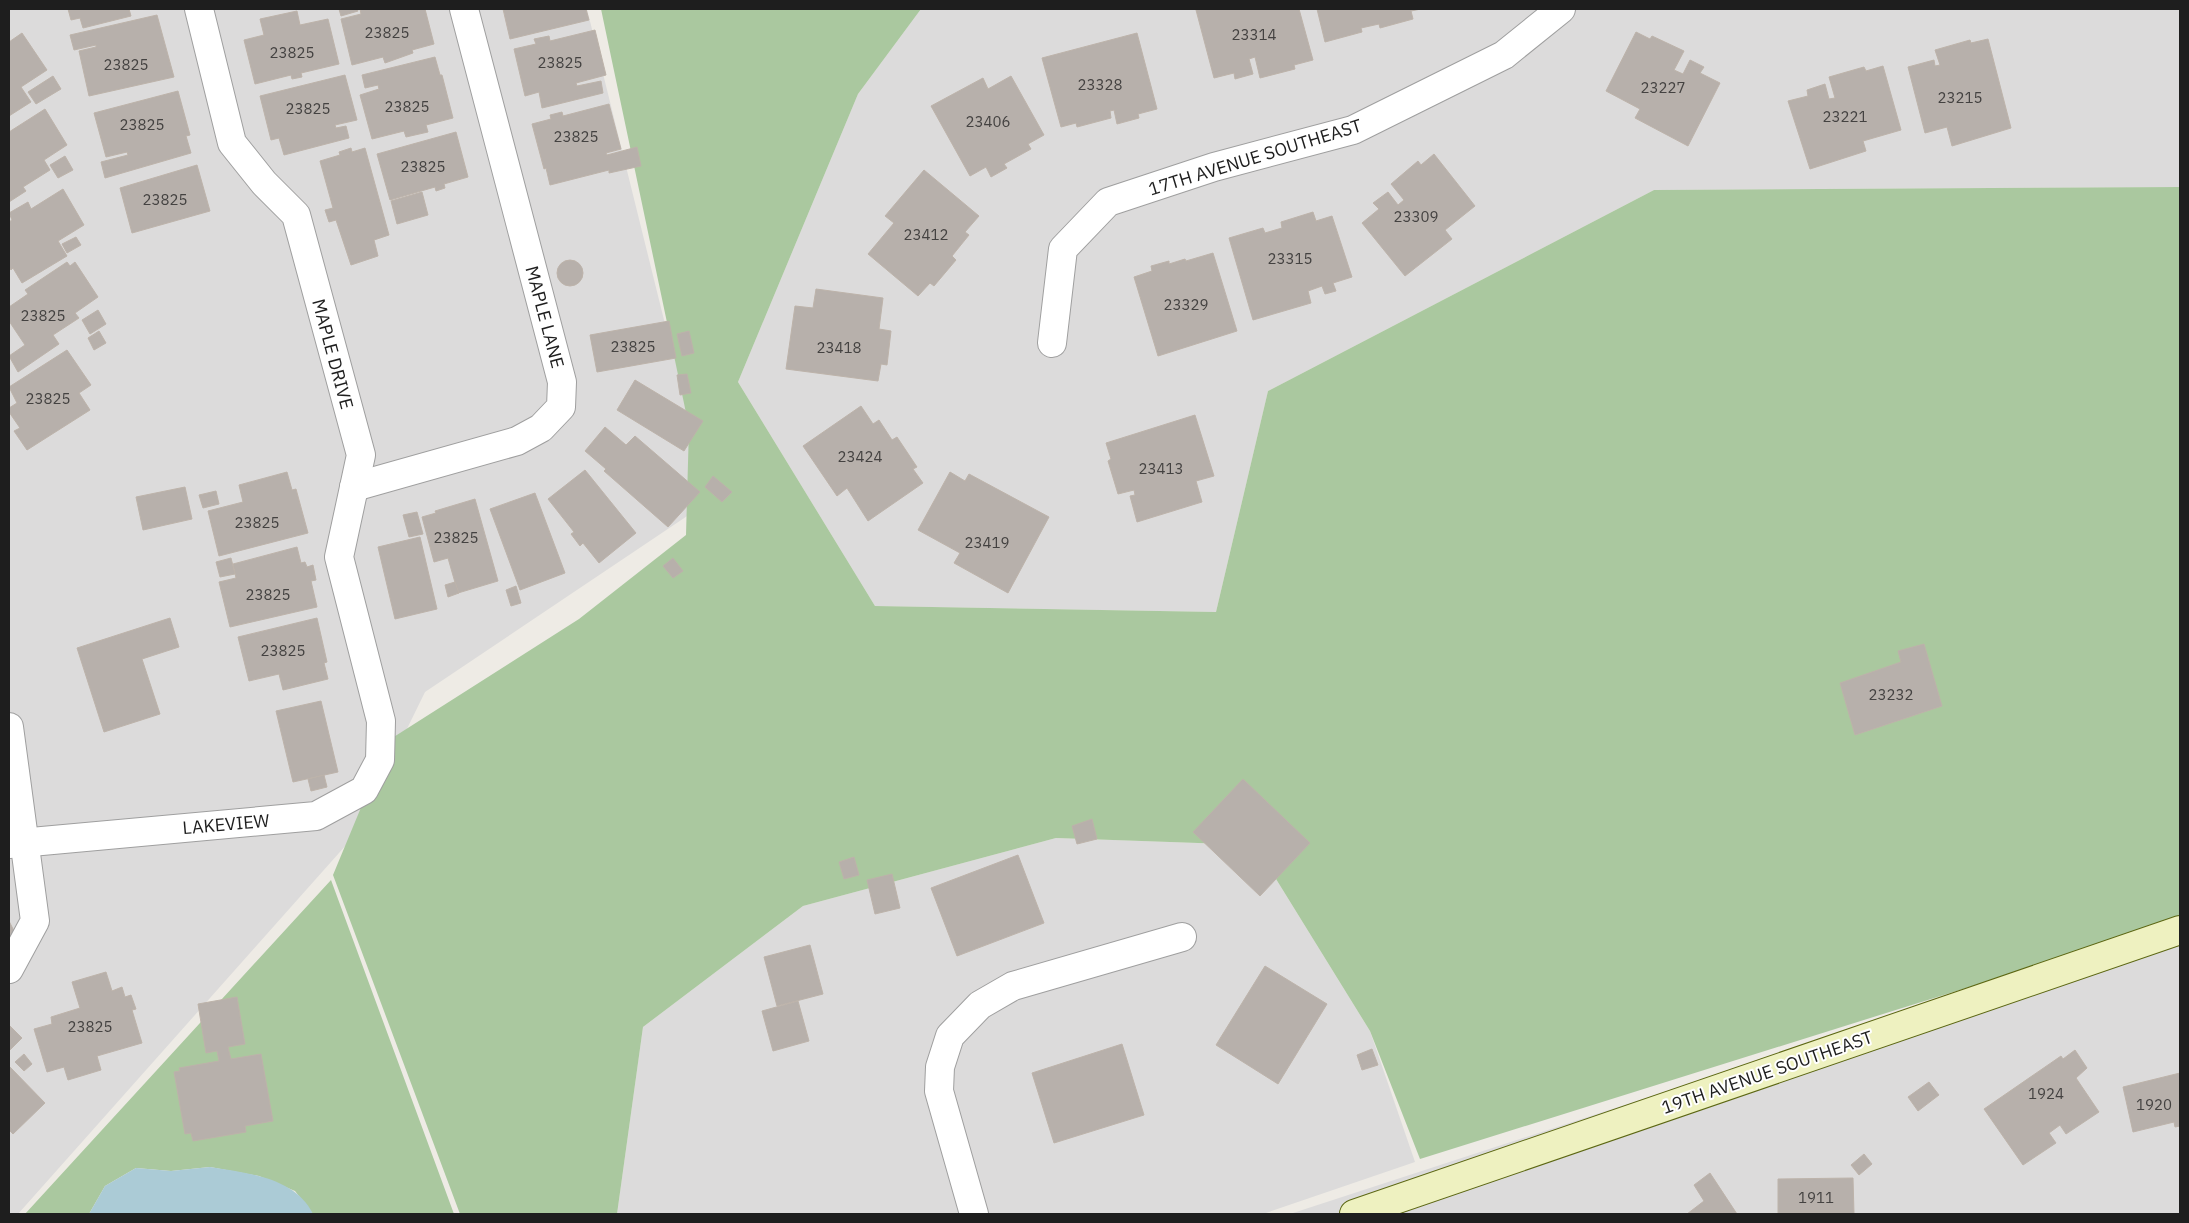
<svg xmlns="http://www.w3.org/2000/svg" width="2189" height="1223" viewBox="0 0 2189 1223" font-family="'IBM Plex Sans',sans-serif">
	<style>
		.residential { fill: #dcdbdb }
		.forest { fill: #aac89f }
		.water { fill: #abcbd6 }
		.building { fill: #b7b0ab; stroke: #bdb3aa }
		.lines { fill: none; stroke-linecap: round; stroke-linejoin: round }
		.street-casing { stroke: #9f9f9f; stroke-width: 30 }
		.secondary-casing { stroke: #5c6713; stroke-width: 30 }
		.street { stroke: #fff; stroke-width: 28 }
		.secondary { stroke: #eef1c0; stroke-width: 28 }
		.labels { text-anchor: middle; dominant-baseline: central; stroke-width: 4; stroke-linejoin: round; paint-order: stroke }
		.number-label { font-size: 15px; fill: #444241 }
		.street-label { font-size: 18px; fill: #1e1e1e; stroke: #fff }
	</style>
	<rect width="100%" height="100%" fill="#eeebe5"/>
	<!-- residential -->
	<g class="residential">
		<path d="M9,9h578l77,311 50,178 -289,194 -70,143 -337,379h-9z"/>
		<path d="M921,9h1259v178l-526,3 -386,201 -52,221 -341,-6 -137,-224 120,-288z"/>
		<path d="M1056,838l199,7 115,186 45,131 -152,52h-646l26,-187 160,-121z"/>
		<path d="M2180,924v290h-890z"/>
	</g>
	<!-- forest -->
	<g class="forest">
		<path d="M601,9h320l-63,85 -120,288 137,224 341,6 52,-221 386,-201 526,-3v734l-760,238 -50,-128 -115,-186 -199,-7 -253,68 -160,121 -26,187h-157l-127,-339 56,-135 190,-121 107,-84 3,-108z"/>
		<path d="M331,880l123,334h-141l-18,-23 -36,-15 -49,-9 -39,4 -35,-3 -31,18 -16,28h-64z"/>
	</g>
	<!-- water -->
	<path class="water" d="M210,1167c36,6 85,10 103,47h-224l16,-28 31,-18 35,3z"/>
	<!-- building -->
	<g class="building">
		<path d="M68,9h61l2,7 -48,12 -3,-10 -9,2z"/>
		<path d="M339,9h18l1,2 -17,5z"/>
		<path d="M360,9h65l9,35 -22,6 1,3 -28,10 -2,-6 -31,8 -11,-46 20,-5z"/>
		<path d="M503,9h83l3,11 -79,19z"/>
		<path d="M1202,9h97l14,51 -19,5 1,4 -35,9 -5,-21 -6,2 4,15 -18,5 -1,-6 -20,5 -18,-68z"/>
		<path d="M1317,9h104l-10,2 2,8 -33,9 -1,-4 -18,4 1,4 -37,10z"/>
		<path d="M297,11l3,14 28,-6 11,45 -38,9 1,4 -10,2 -1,-4 -36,9 -11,-44 20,-5 -4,-16z"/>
		<path d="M157,15l17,62 -85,19 -10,-45 17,-4v-2l-22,5 -4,-15z"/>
		<path d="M595,30l11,45 -30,8 1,3 24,-5 2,12 -61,15 -3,-16 -14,4 -11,-47 22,-5 -2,-5 15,-3 1,5z"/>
		<path d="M1636,32l14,7 2,-3 32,15 -10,19 9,4 7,-14 14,7 -4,6 20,10 -32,63 -53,-28 5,-9 -34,-18z"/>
		<path d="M22,33l25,37 -26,17 10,15 -22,14v-74z"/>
		<path d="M1137,33l20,76 -19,5 1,4 -22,6 -3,-14 -4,1 1,7 -34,9 -1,-4 -15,4 -19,-69z"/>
		<path d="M1988,39l23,89 -59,18 -5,-19 -22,6 -17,-66 26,-7 1,6 5,-1 -5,-15 35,-10 1,3z"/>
		<path d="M435,57l5,18h2l11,43 -27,7 2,7 -22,5 -2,-6 -32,8 -12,-44 19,-6 -1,-4 -13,3 -3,-13z"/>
		<path d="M1883,66l18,64 -38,11 3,10 -56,18 -22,-68 20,-5 -1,-6 18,-6 4,15 6,-1 -6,-21 35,-10 2,4z"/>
		<path d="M345,75l12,45 -22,5 1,3 10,-2 3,12 -65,17 -5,-17 -8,2 -11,-44z"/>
		<path d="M53,76l8,13 -25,15 -8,-12z"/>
		<path d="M1011,76l33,59 -16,9 3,5 -27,15 3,4 -16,9 -5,-10 -16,9 -39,-70 52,-28 5,11z"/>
		<path d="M178,91l12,44 -4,1 5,17 -86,25 -4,-16 27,-7 -1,-3 -21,5 -12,-44z"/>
		<path d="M609,104l12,45 -15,4 1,2 30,-8 4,19 -32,7v-3l-59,15 -4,-17 -2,1 -12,-45 19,-5 -1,-4 12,-3 1,4z"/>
		<path d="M45,109l22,36 -23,15 6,10 -27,17 3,4 -17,11v-70z"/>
		<path d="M456,132l12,45 -24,7 1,4 -9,3 -1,-4 -45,13 -13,-46z"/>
		<path d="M351,148l1,4 13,-4 24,87 -15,5 4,16 -27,9 -15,-45 -7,2 -4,-12 8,-2 -13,-47 20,-6 -1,-3z"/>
		<path d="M1434,154l41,52 -30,24 7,9 -47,37 -43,-53 17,-14 -6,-6 15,-11 10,13 6,-5 -13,-16 27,-23 3,4z"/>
		<path d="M65,156l8,14 -15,8 -8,-13z"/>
		<path d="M197,165l13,46 -78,22 -12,-45z"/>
		<path d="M924,170l55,46 -14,16 4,3 -17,21 4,4 -22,26 -4,-3 -12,13 -50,-42 26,-31 -9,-7z"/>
		<path d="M63,189l21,36 -26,16 9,15 -45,27 -9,-15 -2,2 -2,-3v-45l3,-2 -3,-7 19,-11 3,7z"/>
		<path d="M422,192l6,23 -31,9 -6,-23z"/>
		<path d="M1313,212l3,9 16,-5 20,61 -19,6 3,8 -11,3 -3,-8 -14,5 3,12 -58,17 -24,-82 34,-10 2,5 17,-5 -1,-6z"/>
		<path d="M76,237l5,8 -14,8 -5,-9z"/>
		<path d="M1213,253l24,78 -79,25 -24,-79 18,-6 -1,-5 18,-5v3l16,-5 1,2z"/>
		<circle cx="570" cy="273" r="13"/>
		<path d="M67,262l3,4 5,-4 23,35 -23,16 4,5 -26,17 6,9 -41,28 -9,-16 16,-11 -16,-24v-14l19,-13 -3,-4z"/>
		<path d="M816,289l67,9 -4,31 12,2 -4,34 -6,-1 -3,17 -92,-12 9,-63 18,2z"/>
		<path d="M98,310l8,14 -16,10 -8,-14z"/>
		<path d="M669,321l7,37 -79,14 -7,-37z"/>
		<path d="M99,331l7,12 -12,7 -6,-12z"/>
		<path d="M689,331l5,22 -12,3 -5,-22z"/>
		<path d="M67,350l24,35 -12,8 11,17 -63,40 -13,-19 6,-3 -11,-16v-4l8,-5 -8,-16z"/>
		<path d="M687,374l4,19 -11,2 -3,-20z"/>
		<path d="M635,380l68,41 -19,30 -67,-41z"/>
		<path d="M861,406l12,18 6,-4 13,20 5,-3 20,30 -4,2 10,14 -55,38 -21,-33 -10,8 -34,-50z"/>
		<path d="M1195,415l19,61 -18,5 6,21 -65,20 -7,-26 5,-1 -1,-5 -16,4 -10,-33 3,-2 -5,-16z"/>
		<path d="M605,427l21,18 9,-9 65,56 -32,35 -64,-56 2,-2 -21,-18z"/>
		<path d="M585,470l51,63 -37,30 -16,-20 -3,3 -9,-12 3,-2 -26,-33z"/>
		<path d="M287,472l5,18 4,-1 12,44 -89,23 -11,-45 35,-9 -4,-17z"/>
		<path d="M950,472l15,9 4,-7 80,43 -41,76 -54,-30 6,-10 -42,-23z"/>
		<path d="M713,476l19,16 -10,10 -17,-15z"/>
		<path d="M185,487l7,32 -49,11 -7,-33z"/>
		<path d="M216,491l3,13 -16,4 -4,-13z"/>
		<path d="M535,493l30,80 -45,17 -30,-81z"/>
		<path d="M475,499l23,82 -40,12 -10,-35 -14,4 -12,-45 14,-4 -1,-2z"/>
		<path d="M417,512l6,22 -14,3 -6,-22z"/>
		<path d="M420,537l17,72 -42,10 -17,-72z"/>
		<path d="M297,547l4,16 4,-1 2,5 6,-2 3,15 -5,1 6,26 -87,20 -11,-45 17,-4 -3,-14z"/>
		<path d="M231,558l4,16 -15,3 -4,-15z"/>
		<path d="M673,558l10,13 -10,7 -10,-12z"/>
		<path d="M455,582l4,11 -11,4 -3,-12z"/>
		<path d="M516,586l5,17 -10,3 -5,-16z"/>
		<path d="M170,618l9,29 -37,12 18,55 -56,18 -27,-84z"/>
		<path d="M317,618l10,44 -3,1 4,16 -45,11 -4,-16 -30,7 -11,-44z"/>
		<path d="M1924,644l18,62 -87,29 -15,-52 61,-21 -3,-11z"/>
		<path d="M321,701l17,71 -45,10 -17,-71z"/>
		<path d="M324,775l3,12 -16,4 -3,-12z"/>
		<path d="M1243,779l67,64 -50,53 -67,-64z"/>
		<path d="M1092,819l5,20 -20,5 -5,-18z"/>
		<path d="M1018,855l26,68 -87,33 -26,-68z"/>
		<path d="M854,857l5,18 -15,4 -5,-17z"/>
		<path d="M892,874l8,34 -25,6 -8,-34z"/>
		<path d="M9,921l7,14 -7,3z"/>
		<path d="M810,945l13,49 -46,12 -13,-49z"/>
		<path d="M1265,966l62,38 -49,80 -62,-39z"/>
		<path d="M106,972l6,19 10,-4 3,10 6,-2 5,14 -4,1 10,33 -45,13 4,14 -33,10 -4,-13 -17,5 -13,-43 18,-5 -1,-7 29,-9 -8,-26z"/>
		<path d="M237,997l8,47 -17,3 3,12 30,-5 12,67 -28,5 1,6 -53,9 -2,-8 -6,1 -11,-62 6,-1 -1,-3 40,-7 -2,-10 -11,2 -8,-49z"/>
		<path d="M798,1001l11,40 -36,10 -11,-40z"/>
		<path d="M9,1025l13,13 -13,13z"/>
		<path d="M1122,1044l22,71 -90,28 -22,-70z"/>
		<path d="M1372,1049l6,16 -16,5 -5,-15z"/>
		<path d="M2075,1050l12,18 -11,10 23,34 -33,22 -6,-9 -11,8 7,10 -33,22 -39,-56 77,-53 2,3z"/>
		<path d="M24,1054l8,10 -8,7 -9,-9z"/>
		<path d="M9,1066l36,37 -32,31 -4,-4z"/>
		<path d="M2180,1073v53l-5,1 -1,-5 -41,10 -10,-45z"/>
		<path d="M1929,1082l10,13 -21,16 -10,-14z"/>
		<path d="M1864,1154l8,10 -13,11 -8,-10z"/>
		<path d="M1710,1173l27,41h-50l17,-13 -10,-16z"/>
		<path d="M1853,1178l1,36h-76v-35z"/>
	</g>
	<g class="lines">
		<defs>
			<g id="street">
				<path d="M1052,343l11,-94 45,-47 106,-35 139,-37 151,-75 57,-46"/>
				<path d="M354,487l163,-46 24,-13 20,-21 1,-25 -98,-373"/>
				<path d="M9,727l26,194 -26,48"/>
				<path d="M9,844l307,-28 48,-26 16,-30 1,-39 -42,-164 22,-102 -65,-240 -32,-32 -32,-40 -33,-134"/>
				<path d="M974,1214l-35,-123 1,-24 10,-31 30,-31 33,-19 169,-49"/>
			</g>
			<path id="secondary" d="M1354,1214l826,-284"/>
		</defs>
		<!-- street casing -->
		<use href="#street" class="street-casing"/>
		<!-- secondary casing -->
		<use href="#secondary" class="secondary-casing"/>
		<!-- street -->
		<use href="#street" class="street"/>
		<!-- secondary -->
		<use href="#secondary" class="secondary"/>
	</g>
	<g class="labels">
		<!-- number labels -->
		<g class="number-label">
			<text x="387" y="32">23825</text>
			<text x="1254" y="34">23314</text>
			<text x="292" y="52">23825</text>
			<text x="560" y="62">23825</text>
			<text x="126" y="64">23825</text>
			<text x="1100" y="84">23328</text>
			<text x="1663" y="87">23227</text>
			<text x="1960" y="97">23215</text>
			<text x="407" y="106">23825</text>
			<text x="308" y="108">23825</text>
			<text x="1845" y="116">23221</text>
			<text x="988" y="121">23406</text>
			<text x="142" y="124">23825</text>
			<text x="576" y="136">23825</text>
			<text x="423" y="166">23825</text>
			<text x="165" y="199">23825</text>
			<text x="1416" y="216">23309</text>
			<text x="926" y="234">23412</text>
			<text x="1290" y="258">23315</text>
			<text x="1186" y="304">23329</text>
			<text x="43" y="315">23825</text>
			<text x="633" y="346">23825</text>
			<text x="839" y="347">23418</text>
			<text x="48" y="398">23825</text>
			<text x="860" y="456">23424</text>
			<text x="1161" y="468">23413</text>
			<text x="257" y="522">23825</text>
			<text x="456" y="537">23825</text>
			<text x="987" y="542">23419</text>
			<text x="268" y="594">23825</text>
			<text x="283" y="650">23825</text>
			<text x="1891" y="694">23232</text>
			<text x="90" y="1026">23825</text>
			<text x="2046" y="1093">1924</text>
			<text x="2154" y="1104">1920</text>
			<text x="1816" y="1197">1911</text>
		</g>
		<!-- street labels -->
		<g class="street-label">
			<text transform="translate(1255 157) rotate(-17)">17TH AVENUE SOUTHEAST</text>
			<text transform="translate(545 317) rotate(75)">MAPLE LANE</text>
			<text transform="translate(333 354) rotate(75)">MAPLE DRIVE</text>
			<text transform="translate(226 824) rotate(-5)">LAKEVIEW</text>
			<text transform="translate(1767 1072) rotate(-19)">19TH AVENUE SOUTHEAST</text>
		</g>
	</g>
	<!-- border -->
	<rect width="2189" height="1223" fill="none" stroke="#1e1e1e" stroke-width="20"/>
</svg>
